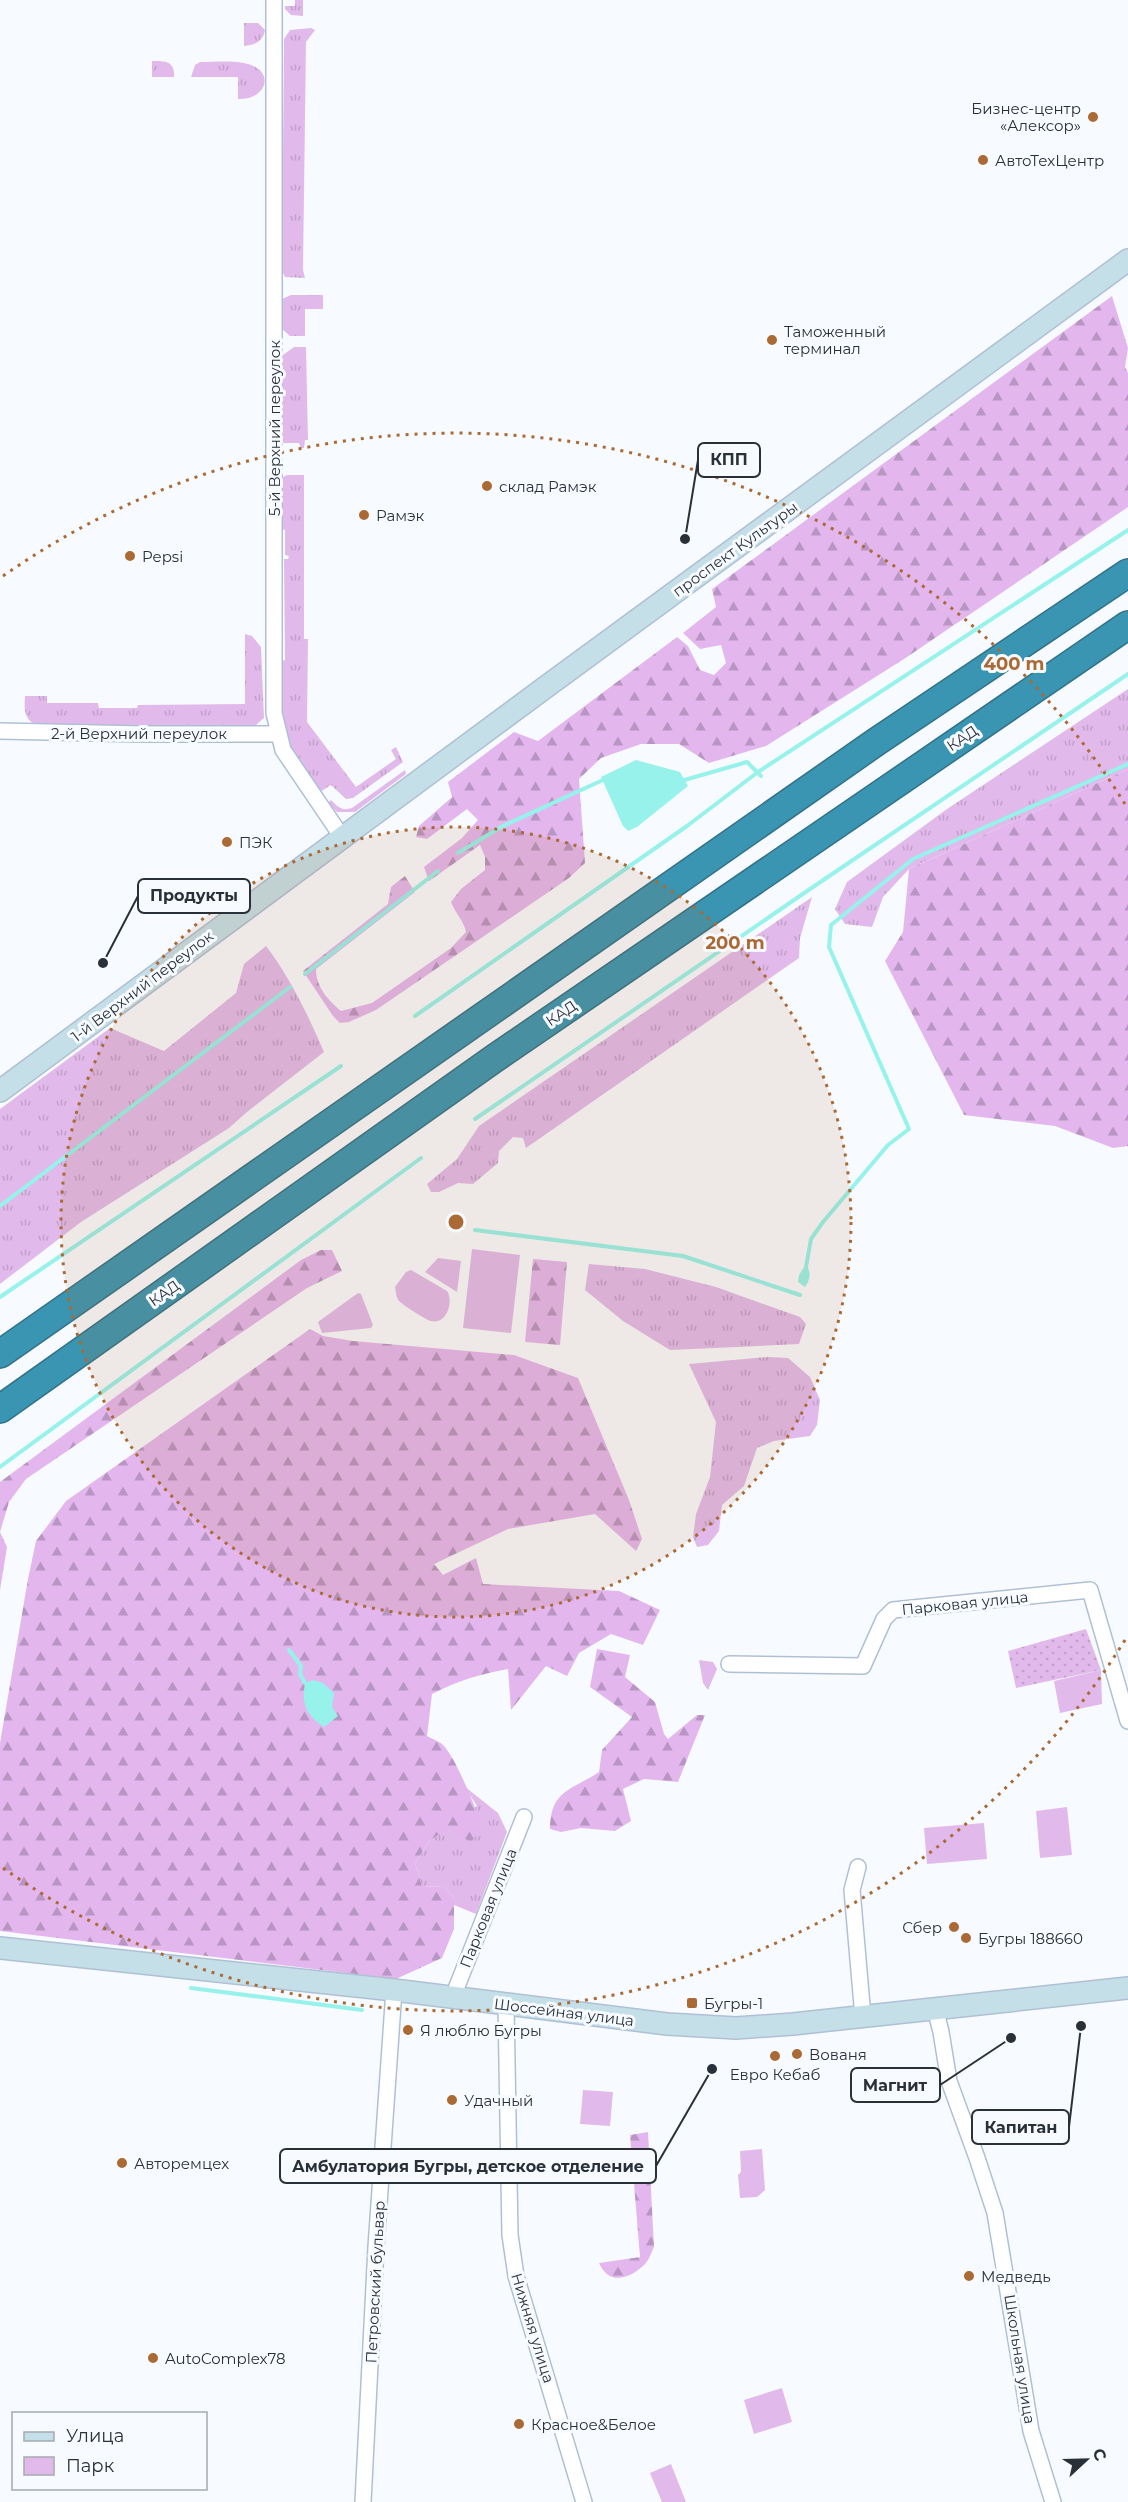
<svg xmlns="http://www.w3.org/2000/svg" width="1128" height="2502" viewBox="0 0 1128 2502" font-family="Montserrat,sans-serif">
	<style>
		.grass { fill: url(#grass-tufts) }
		.forest { fill: url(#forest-firs) }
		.park { fill: #e1baeb }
		.garden { fill: url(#garden-dots) }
		.water { fill: #96f2ea }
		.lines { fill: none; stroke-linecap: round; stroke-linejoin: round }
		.stream { stroke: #96f2ea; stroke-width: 4 }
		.street-casing { stroke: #b0c0d4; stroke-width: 18 }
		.secondary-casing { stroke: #b0c0d4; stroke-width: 24 }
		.highway-casing { stroke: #337287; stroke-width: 30 }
		.street { stroke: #fff; stroke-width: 15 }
		.secondary { stroke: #c4dfe8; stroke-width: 21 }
		.highway { stroke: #3995b1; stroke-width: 27 }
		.ring { fill: none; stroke: #ab6934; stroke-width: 3; stroke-dasharray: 3 6 }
		.poi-dot { fill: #ab6934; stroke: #f7fbff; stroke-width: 2 }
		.labels { text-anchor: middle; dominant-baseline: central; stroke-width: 6; stroke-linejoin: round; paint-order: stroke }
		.poi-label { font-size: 15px; fill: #293038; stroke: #f7fbff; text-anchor: start }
		.street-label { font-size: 15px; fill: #293038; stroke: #f7fbff }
		.centre { fill: #ab6934; stroke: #f7fbff; stroke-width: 3 }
		.ring-label { font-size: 18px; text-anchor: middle; font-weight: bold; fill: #ab6934; stroke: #f7fbff; stroke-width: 6; stroke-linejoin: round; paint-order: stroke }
		.leader { fill: none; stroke: #293038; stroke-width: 2 }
		.callout-dot { fill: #293038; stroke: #f7fbff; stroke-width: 2 }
		.callout { fill: #f7fbff; stroke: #293038; stroke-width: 2 }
		.callout-label { font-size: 16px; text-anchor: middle; font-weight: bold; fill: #293038 }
	</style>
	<defs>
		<pattern id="grass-tufts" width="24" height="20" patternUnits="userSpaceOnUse" patternTransform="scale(1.5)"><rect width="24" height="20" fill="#e1baeb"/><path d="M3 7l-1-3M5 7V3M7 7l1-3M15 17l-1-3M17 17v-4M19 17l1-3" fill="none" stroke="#c1a0ca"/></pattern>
		<pattern id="forest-firs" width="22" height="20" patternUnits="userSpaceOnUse" patternTransform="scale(1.5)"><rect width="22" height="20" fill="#e3b7ee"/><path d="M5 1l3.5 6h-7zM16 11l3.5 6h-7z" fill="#b895c2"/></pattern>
		<pattern id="garden-dots" width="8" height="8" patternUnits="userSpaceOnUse" patternTransform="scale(1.5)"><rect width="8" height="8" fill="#e1baeb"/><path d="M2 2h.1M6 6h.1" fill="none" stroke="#c1a0ca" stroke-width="1.8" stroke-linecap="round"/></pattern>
	</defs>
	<rect width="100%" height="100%" fill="#f7fbff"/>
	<!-- grass -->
	<g class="grass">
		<path d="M295,0h8v16l-12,-1 -6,-6v-3h10z"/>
		<path d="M244,23h14l7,7c-2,12 -11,15 -21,16z"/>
		<path d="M311,28l4,2 -9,12 -3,228 2,8 -20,-1 -3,-6 2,-232 6,-9z"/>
		<path d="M152,61c13,0 23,0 22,16h-22z"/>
		<path d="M200,62c15,0 34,-2 48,2 28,8 18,36 -10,35v-22h-47l4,-12z"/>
		<path d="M291,295h32v14h-18v27h-15l-8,-7v-30z"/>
		<path d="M294,347h12l2,93h-3l-1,8h-3l-2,-5h-18l2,-88z"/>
		<path d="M287,475h17v164h4l-1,83 49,65 40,-28 -5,-9 5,-3 7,15 -50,36 -7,1 -15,-14 -11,7c-8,-13 -19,-26 -26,-39 -14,-29 -12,-61 -13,-92l4,-1 -1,-101h4l1,-3 -4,-1v-25l-3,-1 1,-52z"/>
		<path d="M245,634l7,2 9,11 3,71 -8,7 -218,2c-14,-8 -14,-16 -13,-31h22v7h51l1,5h38l1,-3 107,-1z"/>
		<path d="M1128,689v80l-219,100 -26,28 -11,30 -27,-3 -10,-15 12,-27 100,-73z"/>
		<path d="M405,770l1,4 -51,38h-18l-9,-9 3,-3c8,8 11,11 21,8z"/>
		<path d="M812,897l-12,41 -1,20 -273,190 -3,-10 -10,-1 -14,14 -1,12 -25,21 -15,-1 -19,9h-8l-4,-8 30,-25 22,-33z"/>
		<path d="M266,946c25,33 42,69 58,106l-77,60 -18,16 -148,94 -81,62v-175l110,-81 54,23 72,-58 8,-29z"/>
		<path d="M589,1264l56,5 71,18 84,30 6,7 -7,20 -129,6 -47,-29 -38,-31z"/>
		<path d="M768,1357l20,1 22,19 10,23 -3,25 -7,11 -36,5 -17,7 -13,38 -22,19 -3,26 -11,14 -11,2 -4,-10 3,-23 14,-37 6,-55 -27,-58z"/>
		<path d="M464,1786l34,27 9,19 -31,82 -22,-9v-7l-10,-11 -22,-1 -7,-23 14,-22 48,-35z"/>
	</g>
	<!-- forest -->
	<g class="forest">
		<path d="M1112,296l16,52 -3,19 3,6v134l-224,152 -138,87 -57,17 -30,-19h-38l-40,14 -22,21 6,84 -16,15 -193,132 -27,12 -9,1 -7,-7 -30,-45 85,-67 3,-17 14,-11 10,16 -99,77c0,18 12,31 25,42l31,-8 79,-55 15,-16c-2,-11 -11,-19 -15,-30l10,-13 24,-19v-13l-5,-12 -51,36 -5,-14 38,-29 16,-18 -11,-11 -40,30 -11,-2 3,-11 33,-29 -4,-15 66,-50 24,9 139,-104 11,9 12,24 14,5 12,-12 -5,-18 -21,4 -17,-16 33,-26 -4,-18z"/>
		<path d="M1128,769v377l-15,2 -58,-22 -91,-11 -79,-154 18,-29 6,-63z"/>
		<path d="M321,1250h11l10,21 -35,17 -281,191 -17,23 -9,30 7,15 -7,43v-108l301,-222z"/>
		<path d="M533,1259l34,3 -7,83 -35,-3z"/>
		<path d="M310,1329l13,7 30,5 161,14 64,23 51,122 13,39 -6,12 -41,-37 -87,15 -74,35 9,11 33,-17 7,26 136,7 41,19 -17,35 -32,-11 -32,19 -12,23 -21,-10 -35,44 -3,-41c-28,5 -51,12 -76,25l-5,42c5,3 12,5 16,9 12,11 35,67 39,83l-11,14 -24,-13 -18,12 -14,22 7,23 22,1 10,11v31l-12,29 -46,21 -396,-48v-188l28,-164 8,-38 30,-40z"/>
		<path d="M597,1649l33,6 -5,22 30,25 9,32 4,5 29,-24h8l-27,67 -34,-3 -21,10 8,32 -16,10 -34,-3 -20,4 -11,-3c0,-39 22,-39 49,-57l3,-22 30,-33 -42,-30z"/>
		<path d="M648,2132l6,115c-3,6 -5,13 -9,17 -15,15 -36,22 -46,-1l41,-6 -10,-122z"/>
	</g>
	<!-- park -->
	<g class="park">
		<path d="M472,1249l48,6 -9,78 -48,-5z"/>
		<path d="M438,1258l23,3 -4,31 -32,-20z"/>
		<path d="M411,1270l36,21c7,10 0,34 -16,30 -5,-1 -28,-16 -32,-20 -3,-4 -3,-9 -4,-14l11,-15z"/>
		<path d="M358,1293l3,1 12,31 -2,3 -49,5 -4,-11z"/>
		<path d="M699,1660l14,2 4,7 -9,21 -5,-7z"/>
		<path d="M1101,1670l1,34 -42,9 -6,-32z"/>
		<path d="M1067,1807l5,48 -32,3 -4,-47z"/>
		<path d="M984,1823l3,36 -60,5 -3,-36z"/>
		<path d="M583,2090l30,2 -3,34 -30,-2z"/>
		<path d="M762,2149l3,41 -8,7 -17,1 -2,-23 3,-3 -1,-21z"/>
		<path d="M782,2388l10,34 -38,12 -10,-34z"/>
		<path d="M671,2464l15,38h-24l-12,-29z"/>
	</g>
	<!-- garden -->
	<path class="garden" d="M1086,1629l15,41 -85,18 -8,-37z"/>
	<!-- water -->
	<g class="water">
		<path d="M636,760l44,12 8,14 -51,41 -9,4 -5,-5 -22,-49z"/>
		<path d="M806,1264c5,9 5,14 -1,23l-7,-5 1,-7z"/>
		<path d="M313,1680l10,3 11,10 -2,14 6,9 -14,11c-17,-12 -23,-21 -19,-44z"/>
	</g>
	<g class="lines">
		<!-- stream -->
		<g class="stream">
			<path d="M681,781l66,-19 14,14"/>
			<path d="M458,853l45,-27 102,-47"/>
			<path d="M305,974l133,-103"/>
			<path d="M415,1016l272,-190 71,-54 370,-242"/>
			<path d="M475,1119l335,-230 318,-215"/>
			<path d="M0,1206l290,-219"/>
			<path d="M454,1228l7,1"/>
			<path d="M475,1230l208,26 117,39"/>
			<path d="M806,1267l5,-28 12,-17 65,-77 21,-16 -80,-182 2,-22 82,-66 215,-95"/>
			<path d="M0,1297l341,-231"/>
			<path d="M0,1467l421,-309"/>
			<path d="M289,1650l12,16 -1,8 5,9"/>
			<path d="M191,1988l171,22"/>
		</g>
		<defs>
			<g id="street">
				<path d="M274,0v713l9,37 59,87"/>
				<path d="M0,731l142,3h136"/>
				<path d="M729,1664l134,2 21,-47 9,-9 197,-20 38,131"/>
				<path d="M858,1867l-6,23 11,127"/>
				<path d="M452,1999l72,-182"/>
				<path d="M506,2005l4,230 6,41 68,226"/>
				<path d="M935,2008l6,24 8,49 28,77 18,55 36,218 22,71"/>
				<path d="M363,2502l13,-255 18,-257"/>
			</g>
			<g id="secondary">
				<path d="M0,1091l539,-399 589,-432"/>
				<path d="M0,1948l394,42 273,34 69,4 57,-4 335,-36"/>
			</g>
			<g id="highway">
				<path d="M0,1354l876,-612 252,-169"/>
				<path d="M0,1409l495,-351 633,-433"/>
			</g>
		</defs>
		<!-- street casing -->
		<use href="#street" class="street-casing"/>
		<!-- secondary casing -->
		<use href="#secondary" class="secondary-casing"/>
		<!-- highway casing -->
		<use href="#highway" class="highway-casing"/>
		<!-- street -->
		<use href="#street" class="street"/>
		<!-- secondary -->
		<use href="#secondary" class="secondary"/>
		<!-- highway -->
		<use href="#highway" class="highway"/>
	</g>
	<!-- distance rings -->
	<circle cx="456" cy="1222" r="395" fill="#ab6934" fill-opacity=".12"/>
	<g class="ring">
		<circle cx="456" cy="1222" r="395"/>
		<path d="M1125 1640A789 789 0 0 1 3 1868M3 576A789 789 0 0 1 1125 804"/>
	</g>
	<!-- markers -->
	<g class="poi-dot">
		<circle cx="1093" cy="117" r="6"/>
		<circle cx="983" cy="160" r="6"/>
		<circle cx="772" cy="340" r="6"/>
		<circle cx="487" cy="486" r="6"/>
		<circle cx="364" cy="515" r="6"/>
		<circle cx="130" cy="556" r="6"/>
		<circle cx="227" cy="842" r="6"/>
		<circle cx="954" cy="1927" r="6"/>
		<circle cx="966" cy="1938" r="6"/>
		<rect x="686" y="1997" width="12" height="12" rx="3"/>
		<circle cx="408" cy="2030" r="6"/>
		<circle cx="797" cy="2054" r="6"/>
		<circle cx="775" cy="2056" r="6"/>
		<circle cx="452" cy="2100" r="6"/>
		<circle cx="122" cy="2163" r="6"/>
		<circle cx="969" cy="2276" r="6"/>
		<circle cx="153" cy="2358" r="6"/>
		<circle cx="519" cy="2424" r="6"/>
	</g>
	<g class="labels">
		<!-- poi labels -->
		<g class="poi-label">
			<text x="1081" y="108" text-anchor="end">Бизнес-центр<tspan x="1081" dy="17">«Алексор»</tspan></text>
			<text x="995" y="160">АвтоТехЦентр</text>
			<text x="784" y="331">Таможенный<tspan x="784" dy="17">терминал</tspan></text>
			<text x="499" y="486">склад Рамэк</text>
			<text x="376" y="515">Рамэк</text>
			<text x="142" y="556">Pepsi</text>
			<text x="239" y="842">ПЭК</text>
			<text x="942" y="1927" text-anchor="end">Сбер</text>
			<text x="978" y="1938">Бугры 188660</text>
			<text x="704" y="2003">Бугры-1</text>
			<text x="420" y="2030">Я люблю Бугры</text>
			<text x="809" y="2054">Вованя</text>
			<text x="775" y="2074" text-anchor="middle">Евро Кебаб</text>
			<text x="464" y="2100">Удачный</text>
			<text x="134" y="2163">Авторемцех</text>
			<text x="981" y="2276">Медведь</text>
			<text x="165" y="2358">AutoComplex78</text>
			<text x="531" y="2424">Красное&amp;Белое</text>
		</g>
		<!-- street labels -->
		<g class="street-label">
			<text transform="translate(274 428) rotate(-90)">5-й Верхний переулок</text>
			<text transform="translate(735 549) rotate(-36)">проспект Культуры</text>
			<text x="139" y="733">2-й Верхний переулок</text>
			<text transform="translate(962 738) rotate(-34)">КАД</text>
			<text transform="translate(142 986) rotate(-37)">1-й Верхний переулок</text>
			<text transform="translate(561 1013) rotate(-34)">КАД</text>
			<text transform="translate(164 1293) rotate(-35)">КАД</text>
			<text transform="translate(965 1603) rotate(-6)">Парковая улица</text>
			<text transform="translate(488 1908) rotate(-68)">Парковая улица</text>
			<text transform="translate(564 2012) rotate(7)">Шоссейная улица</text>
			<text transform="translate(375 2282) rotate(-87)">Петровский бульвар</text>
			<text transform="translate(533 2328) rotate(73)">Нижняя улица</text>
			<text transform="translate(1020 2359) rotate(81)">Школьная улица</text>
		</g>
	</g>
	<circle cx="456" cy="1222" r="9" class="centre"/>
	<g class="ring-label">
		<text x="1014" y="670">400 m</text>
		<text x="735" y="949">200 m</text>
	</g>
	<!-- callouts -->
	<path class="leader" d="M685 539L698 460M103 963L138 896M1011 2038L940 2085M1081 2026L1069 2127M712 2069L656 2166"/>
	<g class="callout-dot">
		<circle cx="685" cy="539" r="6"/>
		<circle cx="103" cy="963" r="6"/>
		<circle cx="1011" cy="2038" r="6"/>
		<circle cx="1081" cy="2026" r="6"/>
		<circle cx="712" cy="2069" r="6"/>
	</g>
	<g class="callout">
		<rect x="698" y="443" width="62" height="34" rx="6"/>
		<rect x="138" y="879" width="112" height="34" rx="6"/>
		<rect x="851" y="2068" width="89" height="34" rx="6"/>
		<rect x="972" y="2110" width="97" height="34" rx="6"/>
		<rect x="280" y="2149" width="376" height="34" rx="6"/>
	</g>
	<g class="callout-label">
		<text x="729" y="465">КПП</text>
		<text x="194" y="901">Продукты</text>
		<text x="895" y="2091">Магнит</text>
		<text x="1021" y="2133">Капитан</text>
		<text x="468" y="2172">Амбулатория Бугры, детское отделение</text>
	</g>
	<!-- legend -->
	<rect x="12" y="2412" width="195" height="78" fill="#f7fbff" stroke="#a5aaaf" stroke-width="1.5"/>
	<rect x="24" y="2432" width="30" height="9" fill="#c4dfe8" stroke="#a5aaaf" stroke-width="1.5"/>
	<text x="66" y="2442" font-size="18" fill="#293038">Улица</text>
	<rect x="24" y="2457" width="30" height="18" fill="#e1baeb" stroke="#a5aaaf" stroke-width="1.5"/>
	<text x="66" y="2472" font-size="18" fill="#293038">Парк</text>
	<!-- north arrow -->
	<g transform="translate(1086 2460) rotate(68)" stroke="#f7fbff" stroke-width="4.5" paint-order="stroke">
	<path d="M0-4.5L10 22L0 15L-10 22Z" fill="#293038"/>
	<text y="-9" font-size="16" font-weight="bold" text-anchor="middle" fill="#293038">С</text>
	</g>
</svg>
